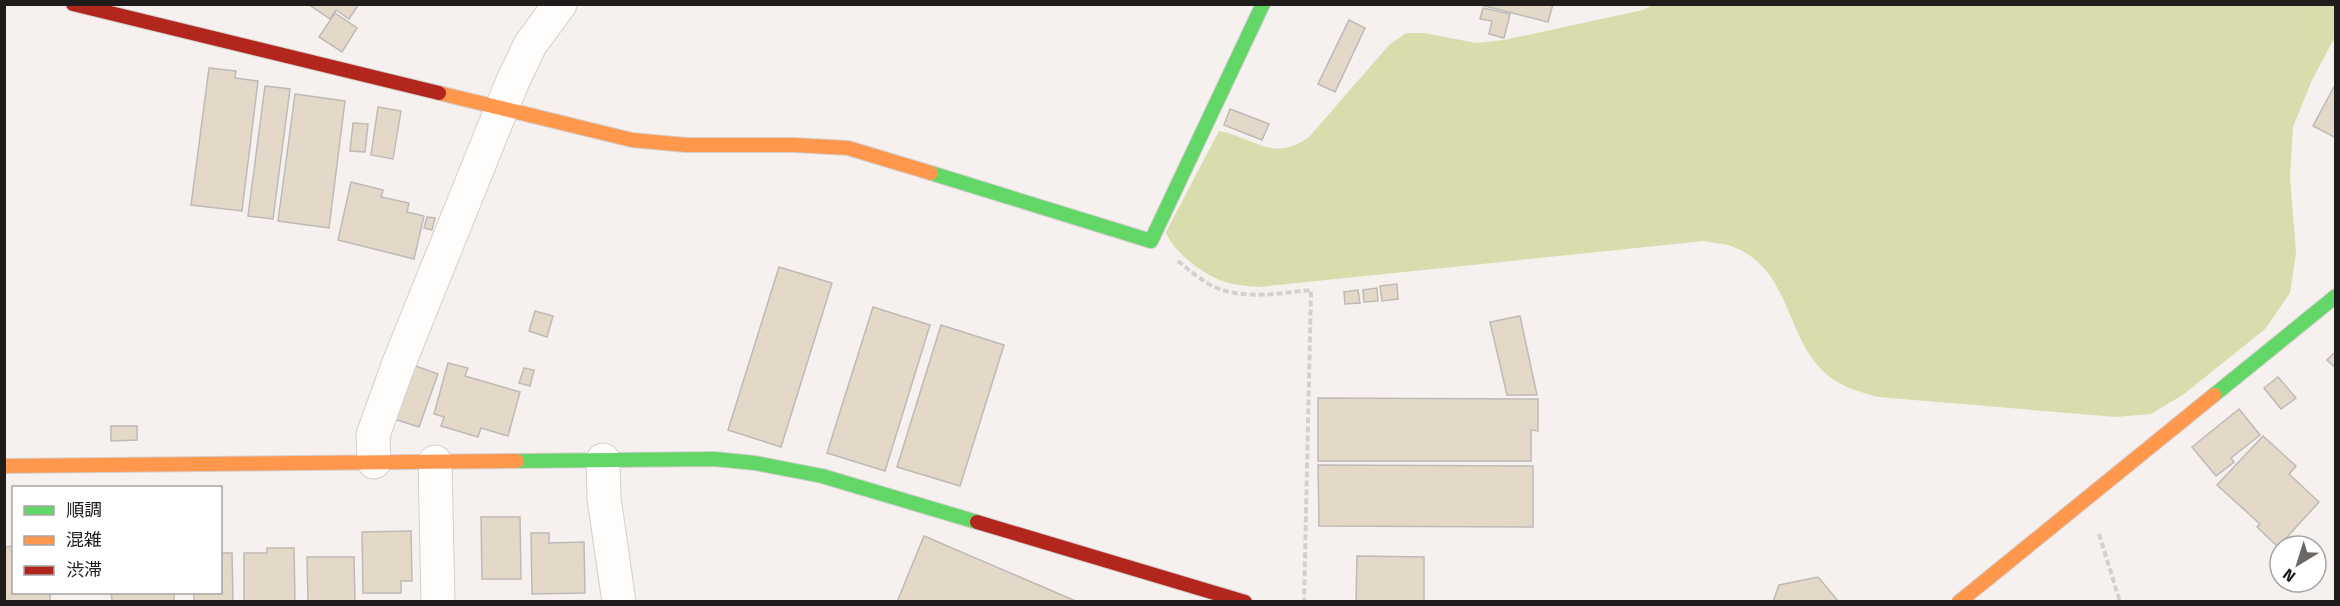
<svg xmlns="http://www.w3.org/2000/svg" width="2340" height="606" viewBox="0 0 2340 606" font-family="'Fira Sans','Noto Sans JP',sans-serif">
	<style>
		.green { fill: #d9dcad }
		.building { fill: #e4d9c8; stroke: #bdbab7; stroke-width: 1.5 }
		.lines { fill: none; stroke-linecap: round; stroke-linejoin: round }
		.street-casing { stroke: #d3cfcd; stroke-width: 35 }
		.fast-casing { stroke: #d3cfcd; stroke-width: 16 }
		.slow-casing { stroke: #d3cfcd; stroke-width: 16 }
		.jam-casing { stroke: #d3cfcd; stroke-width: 16 }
		.path { stroke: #d3d1d0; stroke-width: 4; stroke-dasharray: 6 3; stroke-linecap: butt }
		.street { stroke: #fefdfc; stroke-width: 33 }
		.fast { stroke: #63d668; stroke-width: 14 }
		.slow { stroke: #ff974d; stroke-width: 14 }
		.jam { stroke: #b3261e; stroke-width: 14 }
	</style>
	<rect width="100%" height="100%" fill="#f6f1ee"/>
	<!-- green -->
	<path class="green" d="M1655,4l680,1v32l-23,43 -19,47 -3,49 6,77 -6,40 -25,36 -81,65 -33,20 -35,3 -238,-20c-21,-6 -41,-11 -57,-28 -37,-39 -32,-102 -90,-123 -8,-3 -19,-3 -27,-5l-445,46c-13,-1 -25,-2 -37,-6 -19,-7 -50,-30 -56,-49l53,-101c38,7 52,32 90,6l80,-92 17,-12h18l52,10 28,-3 139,-30z"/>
	<!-- building -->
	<g class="building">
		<path d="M308,4h51l-10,15 -13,-9 -6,9z"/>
		<path d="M1477,4h76l-5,18z"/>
		<path d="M1483,8l27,6 -6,24 -15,-4 3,-13 -12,-2z"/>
		<path d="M335,13l22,15 -15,24 -23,-15z"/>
		<path d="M1349,20l16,8 -30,64 -17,-8z"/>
		<path d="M209,68l27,3 -1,7 23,3 -16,130 -51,-6z"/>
		<path d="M2336,83v55l-23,-12z"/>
		<path d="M265,86l25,3 -17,130 -25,-3z"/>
		<path d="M295,94l50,7 -16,127 -51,-7z"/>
		<path d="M378,107l23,4 -8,48 -22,-4z"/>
		<path d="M1230,109l39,15 -7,16 -38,-15z"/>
		<path d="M353,123l15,1 -3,28 -15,-1z"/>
		<path d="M351,182l32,8 -2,7 28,6 -2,9 17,4 -10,43 -76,-19z"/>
		<path d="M427,217l8,1 -3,12 -8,-2z"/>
		<path d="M779,267l53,16 -51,164 -53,-17z"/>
		<path d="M1397,284l1,15 -16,2 -2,-15z"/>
		<path d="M1377,288l1,13 -14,1 -1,-12z"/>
		<path d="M1358,290l2,13 -15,1 -1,-12z"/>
		<path d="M873,307l57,18 -45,146 -58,-18z"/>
		<path d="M535,311l18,5 -6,21 -18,-6z"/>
		<path d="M1520,316l17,79h-30l-17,-73z"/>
		<path d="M941,325l63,20 -44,141 -63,-19z"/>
		<path d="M2336,351v17l-9,-8z"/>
		<path d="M448,363l20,5 -3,8 55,16 -12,44 -27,-8 -3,9 -37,-11 3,-9 -10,-3z"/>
		<path d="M413,365l25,9 -19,53 -25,-8z"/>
		<path d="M524,368l10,2 -4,16 -11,-3z"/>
		<path d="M2278,377l18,21 -15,11 -17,-21z"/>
		<path d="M1318,398l220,1v32l-7,-1v31h-213z"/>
		<path d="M2239,409l21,26 -29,23 3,4 -18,14 -24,-29z"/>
		<path d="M111,426h26v14l-26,1z"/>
		<path d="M2263,436l33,30 -7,8 30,28 -41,45 -21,-20 3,-3 -43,-39z"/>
		<path d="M1318,465l215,1v61l-214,-1z"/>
		<path d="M481,517h39l1,62h-39z"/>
		<path d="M411,531l1,50h-11v12h-38l-1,-61z"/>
		<path d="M531,533h18v10l35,-1 1,51 -53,1z"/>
		<path d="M924,536l154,66h-181z"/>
		<path d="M14,546v46h36v10h-46v-55z"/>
		<path d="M267,548h27l1,53 -51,1v-49h23z"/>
		<path d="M220,553h12l1,48h-39v-9h26z"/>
		<path d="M1357,556l67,1v45h-68z"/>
		<path d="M307,557h47l1,44 -47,1z"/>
		<path d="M1818,577l21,25h-66l6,-17z"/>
		<path d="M111,592h63v9h-62z"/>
	</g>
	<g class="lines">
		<defs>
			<g id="street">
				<path d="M603,460l1,38 15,104"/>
				<path d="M374,462l-1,-27 26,-72 113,-280 18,-38 30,-41"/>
				<path d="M435,462l3,140"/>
			</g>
			<g id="fast">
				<path d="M931,173l220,68 112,-237"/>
				<path d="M2214,395l122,-99"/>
				<path d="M517,461l197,-2 41,4 67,13 155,46"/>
			</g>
			<g id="slow">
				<path d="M439,93l193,47 54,5h108l54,3 83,25"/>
				<path d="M4,466l513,-5"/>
				<path d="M1959,602l255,-207"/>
			</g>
			<g id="jam">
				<path d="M73,4l366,89"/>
				<path d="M977,522l268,80"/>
			</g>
		</defs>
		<!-- street casing -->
		<use href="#street" class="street-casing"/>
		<!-- fast casing -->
		<use href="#fast" class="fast-casing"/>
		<!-- slow casing -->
		<use href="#slow" class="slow-casing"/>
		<!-- jam casing -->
		<use href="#jam" class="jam-casing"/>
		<!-- path -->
		<g class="path">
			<path d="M1178,261c12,10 25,21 39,27 30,12 63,5 94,2l-7,312"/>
			<path d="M2099,534l21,68"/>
		</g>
		<!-- street -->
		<use href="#street" class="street"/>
		<!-- fast -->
		<use href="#fast" class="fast"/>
		<!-- slow -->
		<use href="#slow" class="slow"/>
		<!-- jam -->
		<use href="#jam" class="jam"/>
	</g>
	<!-- border -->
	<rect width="2340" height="606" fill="none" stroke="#201c1b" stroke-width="12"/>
	<!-- legend -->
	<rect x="12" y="486" width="210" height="108" fill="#ffffff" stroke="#a6a4a4" stroke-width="1.5"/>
	<rect x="24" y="506" width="30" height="9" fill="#63d668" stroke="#a6a4a4" stroke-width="1.5"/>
	<text x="66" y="516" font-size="18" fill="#201c1b">順調</text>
	<rect x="24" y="536" width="30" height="9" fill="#ff974d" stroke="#a6a4a4" stroke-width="1.5"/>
	<text x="66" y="546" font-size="18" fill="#201c1b">混雑</text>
	<rect x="24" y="566" width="30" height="9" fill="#b3261e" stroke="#a6a4a4" stroke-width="1.5"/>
	<text x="66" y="576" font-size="18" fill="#201c1b">渋滞</text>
	<!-- north arrow -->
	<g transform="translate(2298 564) rotate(218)"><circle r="28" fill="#ffffff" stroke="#a6a4a4" stroke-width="1.5"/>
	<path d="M0-4.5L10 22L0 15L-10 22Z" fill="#6b6765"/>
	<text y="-9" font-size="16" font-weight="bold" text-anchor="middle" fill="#201c1b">N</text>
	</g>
</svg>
